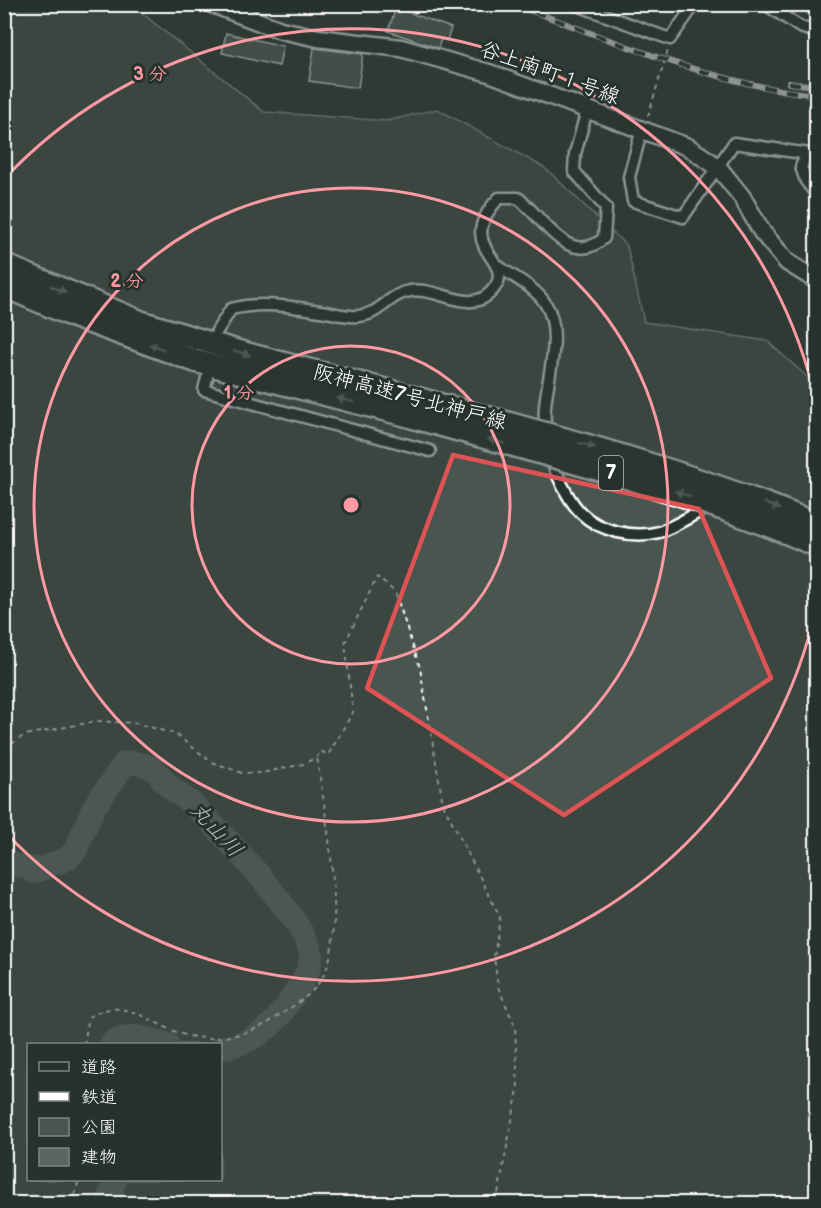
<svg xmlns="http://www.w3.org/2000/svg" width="821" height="1208" viewBox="0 0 821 1208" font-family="'Balsamiq Sans','Klee One',sans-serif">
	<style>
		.green { fill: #4a544f; stroke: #a4aaa7; stroke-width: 1.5; fill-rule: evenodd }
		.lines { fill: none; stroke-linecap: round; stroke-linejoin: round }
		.river { stroke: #707975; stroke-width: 24 }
		.building { fill: #5b6661; stroke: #fff; stroke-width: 1.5 }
		.street-casing { stroke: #fff; stroke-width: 15 }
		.secondary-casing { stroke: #fff; stroke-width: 21 }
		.highway-casing { stroke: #fff; stroke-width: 26 }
		.path { stroke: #fff; stroke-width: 2; stroke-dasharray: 4.5 4.5; stroke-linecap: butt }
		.street { stroke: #26332d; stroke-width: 10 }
		.secondary { stroke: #26332d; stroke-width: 16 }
		.highway { stroke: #26332d; stroke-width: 21 }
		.rail-casing { stroke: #fff; stroke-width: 6 }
		.rail { stroke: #26332d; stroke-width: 4; stroke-dasharray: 11; stroke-linecap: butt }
		.highway-bridge-casing { stroke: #fff; stroke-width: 26; stroke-linecap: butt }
		.highway-bridge { stroke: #26332d; stroke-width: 21 }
		.oneway { fill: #727a76 }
		.marked { fill: none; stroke: #de5353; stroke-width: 4.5; stroke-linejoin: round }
		.ring { fill: none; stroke: #ff9aa2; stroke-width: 3 }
		.labels { text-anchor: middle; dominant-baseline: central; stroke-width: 6; stroke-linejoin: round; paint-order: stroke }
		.shield { fill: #26332d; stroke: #bec2c0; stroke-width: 1.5 }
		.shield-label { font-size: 20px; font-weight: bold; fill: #fff }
		.street-label { font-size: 21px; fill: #fff; stroke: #26332d }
		.water-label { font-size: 22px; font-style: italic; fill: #b8bcba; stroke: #26332d }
		.centre { fill: #ff9aa2; stroke: #26332d; stroke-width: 3 }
		.ring-label { font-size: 18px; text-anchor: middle; font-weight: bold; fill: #ff9aa2; stroke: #26332d; stroke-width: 6; stroke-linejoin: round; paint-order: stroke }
	</style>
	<rect width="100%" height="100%" fill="#2f3b35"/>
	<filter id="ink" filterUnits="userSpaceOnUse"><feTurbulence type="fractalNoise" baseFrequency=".0167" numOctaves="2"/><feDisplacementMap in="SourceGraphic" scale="12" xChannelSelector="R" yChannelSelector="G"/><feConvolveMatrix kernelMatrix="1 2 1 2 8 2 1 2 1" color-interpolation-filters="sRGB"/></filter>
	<g filter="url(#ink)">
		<!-- green -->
		<path class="green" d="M5,5h127l132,107 123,9 50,-12 108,59 82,78 17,76 123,19 49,44v818l-811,1zM28,1044h192v136h-192z"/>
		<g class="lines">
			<!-- river -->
			<g class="river">
				<path d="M812,4l4,3"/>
				<path d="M4,863l26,5 3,4 35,-14 7,-7 19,-44 31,-44c10,-1 22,1 30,7 4,3 6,8 9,11 8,9 19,15 28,23 25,23 119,122 119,153 0,16 -16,35 -24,48 -15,25 -39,40 -67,43"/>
				<path d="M111,1044c15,-14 38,-4 56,0"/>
				<path d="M107,1204l8,-24"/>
			</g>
		</g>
		<!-- building -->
		<g class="building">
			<path d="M400,9l51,19 -4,13 -6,-2 -3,9 -50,-17 7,-20 4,1z"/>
			<path d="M226,33l57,13 -4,20 -57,-13z"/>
			<path d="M314,48l49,6 -5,34 -49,-7z"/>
		</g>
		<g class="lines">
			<defs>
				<g id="street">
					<path d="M574,4l96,35 25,-35"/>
					<path d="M765,4l35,23 16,5"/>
					<path d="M642,129l-13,48 4,24 50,16 51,-74 82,12"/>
					<path d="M806,155l-5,12 5,14 10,13"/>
					<path d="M498,266c15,11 37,21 47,37 19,28 2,74 0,104 -1,10 0,19 1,28"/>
					<path d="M217,331l14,-22c32,-8 63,-2 96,3 10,2 21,5 31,4 22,-1 31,-22 52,-25 30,-5 63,28 85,-4 20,-28 -43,-39 4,-89h19c25,19 51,71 86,40l2,-30 -32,-37 1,-17 12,-44"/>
					<path d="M207,378l-3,12 226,61"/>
					<path d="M549,456c9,19 17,42 32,57 18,18 53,26 78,19 15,-5 31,-16 46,-23l6,1"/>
				</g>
				<path id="secondary" d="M212,4l69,26 37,8 83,10 88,25 199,74 30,20 24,30 20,35 25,30 29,18"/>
				<g id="highway">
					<path d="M4,265l137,57 99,30 169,44"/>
					<path d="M4,286l74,32 117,43 206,53"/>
				</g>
			</defs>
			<!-- street casing -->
			<use href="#street" class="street-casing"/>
			<!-- secondary casing -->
			<use href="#secondary" class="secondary-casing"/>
			<!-- highway casing -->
			<use href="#highway" class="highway-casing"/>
			<!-- path -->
			<g class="path">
				<path d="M648,116l20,-66"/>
				<path d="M4,749l21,-14 72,-14 38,2 40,11 37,28 30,11h20l41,-9 14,-7 4,-6 7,4 25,-43 -8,-69 32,-66 18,15 25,76 23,136 57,113 -6,40 4,30 17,39 3,63 -22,115"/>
				<path d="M84,1044l5,-27c36,-22 59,6 93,17 29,9 67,2 92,-15 17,-12 37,-22 48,-41 27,-45 2,-168 -5,-221"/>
				<path d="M72,1204l7,-24"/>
			</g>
			<!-- street -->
			<use href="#street" class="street"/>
			<!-- secondary -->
			<use href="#secondary" class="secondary"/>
			<!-- highway -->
			<use href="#highway" class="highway"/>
			<defs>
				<g id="rail">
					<path d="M513,4c99,36 198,80 303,91"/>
					<path d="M789,83l27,3"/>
				</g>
			</defs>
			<!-- rail casing -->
			<use href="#rail" class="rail-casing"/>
			<!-- rail -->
			<use href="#rail" class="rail"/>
			<defs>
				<g id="highway-bridge">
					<path d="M409,396c138,38 276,73 407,128"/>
					<path d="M401,414c140,40 282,74 415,131"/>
				</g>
			</defs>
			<!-- highway-bridge casing -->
			<use href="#highway-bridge" class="highway-bridge-casing"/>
			<!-- highway-bridge -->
			<use href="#highway-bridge" class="highway-bridge"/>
		</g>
		<!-- one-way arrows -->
		<defs><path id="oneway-solid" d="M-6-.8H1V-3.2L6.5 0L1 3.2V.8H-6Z" transform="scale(1.5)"/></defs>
		<g class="oneway">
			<use href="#oneway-solid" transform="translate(58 289) rotate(22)"/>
			<use href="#oneway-solid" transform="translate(157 347) rotate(-160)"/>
			<use href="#oneway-solid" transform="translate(242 353) rotate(16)"/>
			<use href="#oneway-solid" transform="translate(345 400) rotate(-166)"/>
			<use href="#oneway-solid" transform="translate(496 441) rotate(-164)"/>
			<use href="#oneway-solid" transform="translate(587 445) rotate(15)"/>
			<use href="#oneway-solid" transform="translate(683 494) rotate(-161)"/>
			<use href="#oneway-solid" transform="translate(772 506) rotate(23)"/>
		</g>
	</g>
	<!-- marked area -->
	<path d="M0 0H821V1208H0ZM453,455l246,54 72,169 -207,137 -197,-127z" fill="#2f3b35" fill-opacity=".55" fill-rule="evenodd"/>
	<path class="marked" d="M453,455l246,54 72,169 -207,137 -197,-127z"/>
	<!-- distance rings -->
	<g class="ring">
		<circle cx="351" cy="505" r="159"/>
		<circle cx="351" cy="505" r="317"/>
		<path d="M816 608A476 476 0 0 1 6 833M6 177A476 476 0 0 1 816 402"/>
	</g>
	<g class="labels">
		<!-- shield labels -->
		<rect class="shield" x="599" y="456" width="24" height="34" rx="4.5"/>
		<g class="shield-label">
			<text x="611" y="473">7</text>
		</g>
		<!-- street labels -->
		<g class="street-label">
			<text transform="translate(550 73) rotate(20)">谷上南町１号線</text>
			<text transform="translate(410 397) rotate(15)">阪神高速7号北神戸線</text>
		</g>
		<!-- water labels -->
		<g class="water-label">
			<text transform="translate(216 830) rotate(47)">丸山川</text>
		</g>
	</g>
	<circle cx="351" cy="505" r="9" class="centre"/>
	<g class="ring-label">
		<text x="150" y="80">3 分</text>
		<text x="127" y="287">2 分</text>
		<text x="239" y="399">1 分</text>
	</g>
	<!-- margin -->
	<rect width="821" height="1208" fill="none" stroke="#26332d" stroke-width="24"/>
	<rect x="12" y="12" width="797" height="1184" fill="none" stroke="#fff" stroke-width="2" filter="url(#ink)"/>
	<!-- legend -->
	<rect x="27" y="1043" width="195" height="138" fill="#26332d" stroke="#7d8581" stroke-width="1.5"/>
	<rect x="39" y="1062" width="30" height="9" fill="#26332d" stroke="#7d8581" stroke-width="1.5"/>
	<text x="81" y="1073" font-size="18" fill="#ffffff">道路</text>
	<rect x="39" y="1092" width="30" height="9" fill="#ffffff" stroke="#7d8581" stroke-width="1.5"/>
	<text x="81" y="1103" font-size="18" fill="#ffffff">鉄道</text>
	<rect x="39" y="1118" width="30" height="18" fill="#4a544f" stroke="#7d8581" stroke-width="1.5"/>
	<text x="81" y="1133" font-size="18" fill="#ffffff">公園</text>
	<rect x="39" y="1148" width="30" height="18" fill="#5b6661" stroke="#7d8581" stroke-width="1.5"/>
	<text x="81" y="1163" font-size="18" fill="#ffffff">建物</text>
</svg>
